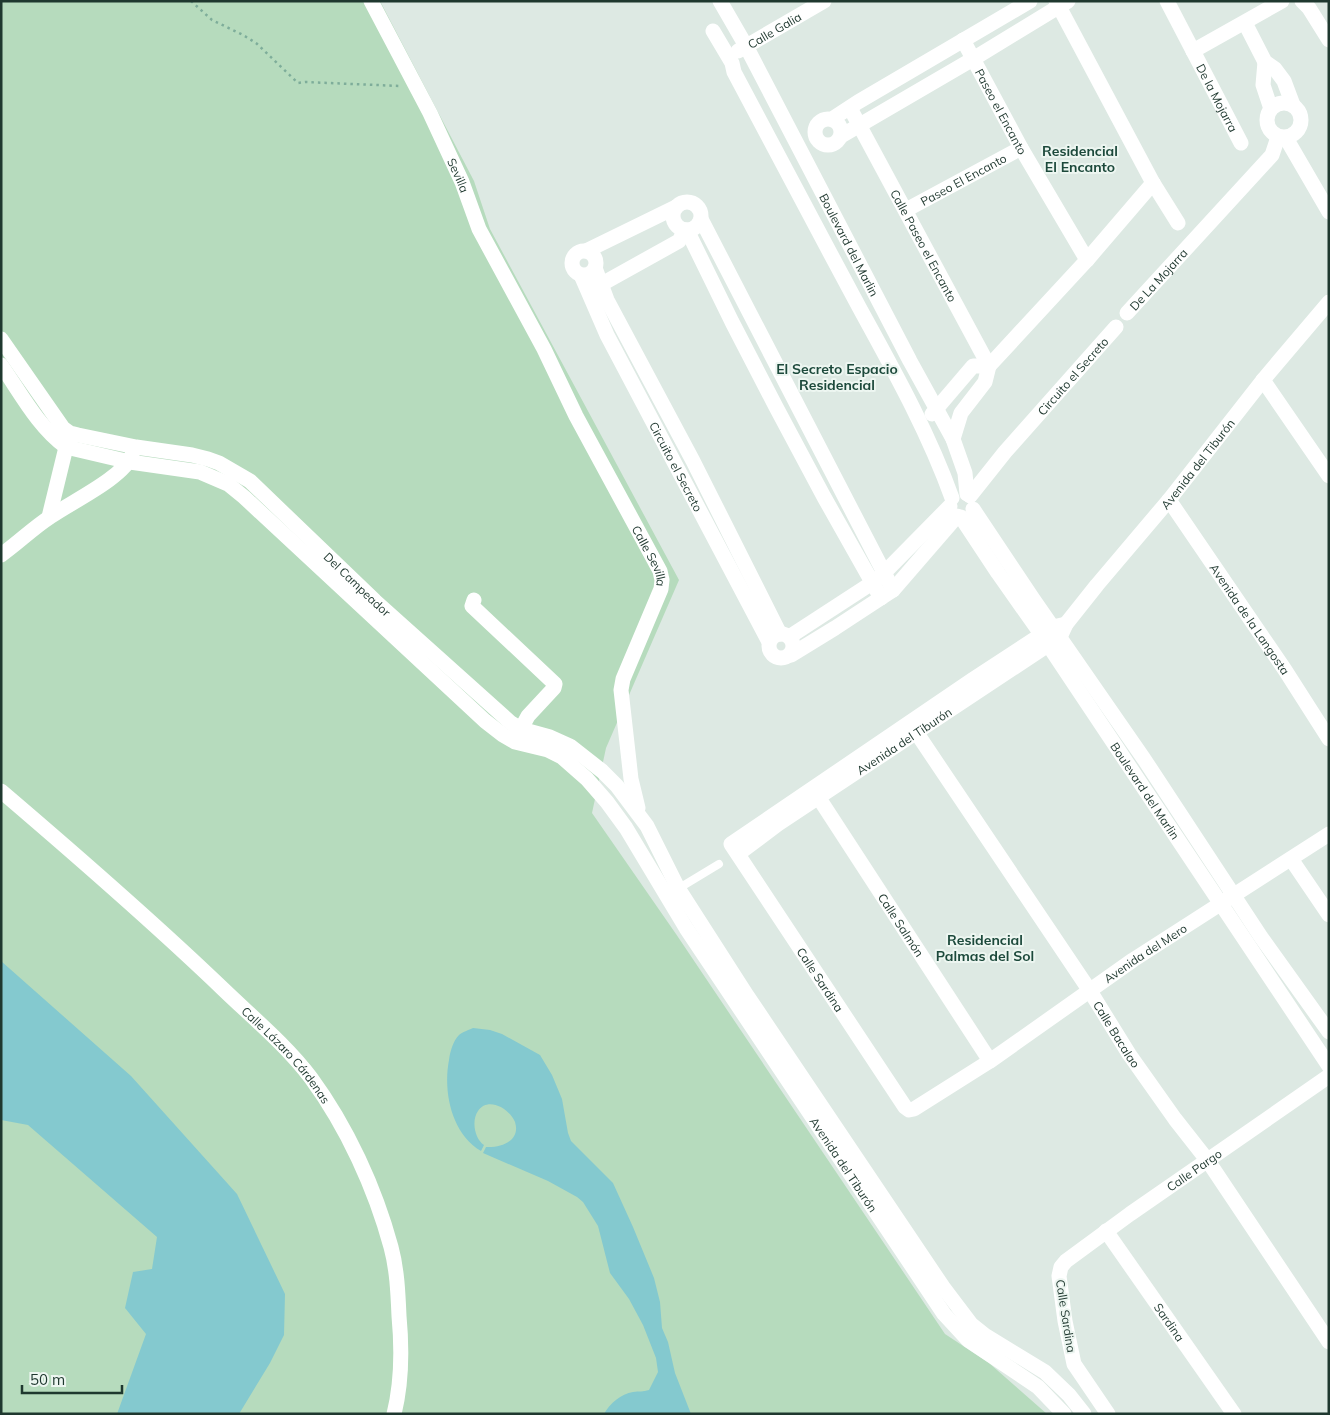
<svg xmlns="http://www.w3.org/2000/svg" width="1330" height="1415" viewBox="0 0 1330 1415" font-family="Mulish,sans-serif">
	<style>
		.green { fill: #b6dbbd }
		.water { fill: #84c9cf }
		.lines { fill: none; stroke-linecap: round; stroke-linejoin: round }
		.path { stroke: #7ead9a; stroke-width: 2.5; stroke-dasharray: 2.5 4; stroke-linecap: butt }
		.lane { stroke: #fff; stroke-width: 8 }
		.street { stroke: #fff; stroke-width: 15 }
		.labels { text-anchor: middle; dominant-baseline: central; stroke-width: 4; stroke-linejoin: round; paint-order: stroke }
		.street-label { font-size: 12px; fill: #1f382f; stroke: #edf6f1 }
		.neighbourhood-label { font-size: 14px; font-weight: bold; fill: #1c493b; stroke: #edf6f1 }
	</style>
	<rect width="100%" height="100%" fill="#dde9e3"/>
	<!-- green -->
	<path class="green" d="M1,1h379l94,180 16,48 189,351 -73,168 -14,65 84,121 269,400 44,29 58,51h-1046z"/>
	<!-- water -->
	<g class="water">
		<path d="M1,961l130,115 106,118 48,100 -1,41 -14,28 -31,51h-122l29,-80 -21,-26 8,-36 19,-3 5,-32 -129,-112 -27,-5z"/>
		<path d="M473,1028l17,2 12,4 38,21 12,20 10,24 6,34 3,8 42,42 20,44 21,51 6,24 2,26 6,14 7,31 16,41h-87c6,-11 17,-20 29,-22 6,-1 10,0 16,-2l9,-18 -2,-14 -13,-33 -14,-26 -19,-26 -12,-47 -15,-24 -6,-5 -29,-16 -65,-28 3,-6c15,1 35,-6 29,-25 -5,-13 -27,-26 -37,-11 -7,10 -3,28 6,34l-3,6c-30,-18 -38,-60 -32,-91 1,-8 4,-19 10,-25 3,-3 10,-5 14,-7z"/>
	</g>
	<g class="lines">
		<!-- path -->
		<path class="path" d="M191,1l21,19 31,15 13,8 42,40 7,-1 95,4"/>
		<!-- lane -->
		<path class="lane" d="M676,890l43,-26"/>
		<!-- street -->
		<g class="street">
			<path id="s1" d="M371,1l59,112 32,69 17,47 65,120 32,67 84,155 2,9 -1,9 -38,90 -2,11 10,89 7,29"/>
			<path id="s2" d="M720,1l26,45 164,315 43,78 12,34 2,21"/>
			<path d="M1056,1l97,182 25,40"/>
			<path id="s3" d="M1167,1l74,142"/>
			<path d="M1302,1l7,7 20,32"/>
			<path d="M1245,23l20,39 10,7 9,12 9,24"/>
			<path d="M713,31l19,32 2,9c42,79 83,157 125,235 34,62 69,124 93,191"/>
			<path id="s4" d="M963,40l58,108 66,112"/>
			<path id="s5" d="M738,51l86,-50"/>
			<path d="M1193,51l89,-50"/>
			<path d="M1265,62l-2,23 8,24"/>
			<circle cx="1284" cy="120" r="17"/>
			<path id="s6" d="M850,108l139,258"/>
			<path d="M832,119l26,-17 172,-101"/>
			<circle cx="828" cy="132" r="13"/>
			<path d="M841,136l132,-77 95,-58"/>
			<path d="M1286,138l43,74"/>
			<circle cx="687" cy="216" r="14"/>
			<path id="s7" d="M906,210l115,-62"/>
			<path d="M701,219l192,371"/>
			<path d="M687,230l45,92 44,85 48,90 57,101"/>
			<circle cx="584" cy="263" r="12"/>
			<path d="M586,251l90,-44"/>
			<path d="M595,268l12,32 86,161 87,173"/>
			<path id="s8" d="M581,275l26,60 162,307"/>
			<path d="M590,287l10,-2 79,-44 6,-11"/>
			<path id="s9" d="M1127,313l145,-158 6,-18"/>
			<path id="s10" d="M1,339l62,89 7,5 8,2 58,12 56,8 16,4 11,4 31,18 125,120 136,122 10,6 29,8 20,9 32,25 15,15 30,40 31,62 68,106 197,293 28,37 15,12 59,36 24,23 15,19"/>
			<path id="s11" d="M1,365c19,27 37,62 65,82l64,15 70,10 28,12 16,13 241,224 18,14 12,7 33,8 14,7 25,22 20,23 19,26 60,100 258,386 24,26 70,47 26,27"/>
			<path d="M1263,380l66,96"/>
			<path d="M932,414l41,-48h16"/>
			<path d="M953,439l8,-26 24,-31 4,-16 98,-106 66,-77"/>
			<path id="s12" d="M970,496l35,-44 111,-125"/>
			<path id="s13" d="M1169,500l116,170 44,69"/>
			<path d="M973,509l60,90 111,160 117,178 68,95"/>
			<path d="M49,517l19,-78"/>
			<path id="s14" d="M961,517l37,56 43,61 288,432"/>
			<path d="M1,555c17,-12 32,-27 49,-38 21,-15 73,-39 82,-62"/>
			<path d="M474,600l-2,6 83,78 -1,4 -26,28 -7,13"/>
			<path id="s15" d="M1066,624l-13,3 -81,53 -241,164 174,263 4,3 5,-1 76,-48 143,-101 196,-126"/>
			<circle cx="781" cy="646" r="12"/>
			<path d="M789,637l83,-54 12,-10 66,-67"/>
			<path d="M791,655l44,-27 58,-38 64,-74"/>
			<path id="s16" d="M912,726l178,265 39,63 46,65 33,42 121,181"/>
			<path id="s17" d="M813,789l177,272"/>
			<path id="s18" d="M1,791c75,64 150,129 222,198 29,28 63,56 88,89 36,49 64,110 80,169 6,22 7,46 8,69 3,32 3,66 -5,98"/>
			<path id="s19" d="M738,854l40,-30 282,-187 6,-13 31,-39 72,-85 94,-120 66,-78"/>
			<path d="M1291,859l38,56"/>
			<path id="s20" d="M1106,1231l128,183"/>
			<path id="s21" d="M1108,1414l-34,-50 -9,-43 -6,-45 2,-9 5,-6 64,-47 199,-138"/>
		</g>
	</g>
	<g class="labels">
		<!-- street labels -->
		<g class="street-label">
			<text stroke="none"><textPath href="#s5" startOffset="42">Calle Galia</textPath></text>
			<text stroke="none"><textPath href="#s3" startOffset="109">De la Mojarra</textPath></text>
			<text stroke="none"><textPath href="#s4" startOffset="81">Paseo el Encanto</textPath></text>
			<text stroke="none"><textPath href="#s1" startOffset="195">Sevilla</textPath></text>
			<text stroke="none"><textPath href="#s7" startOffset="65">Paseo El Encanto</textPath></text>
			<text stroke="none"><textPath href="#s2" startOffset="276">Boulevard del Marlin</textPath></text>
			<text stroke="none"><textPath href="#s6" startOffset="156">Calle Paseo el Encanto</textPath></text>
			<text stroke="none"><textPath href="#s9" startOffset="46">De La Mojarra</textPath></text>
			<text stroke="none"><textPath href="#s12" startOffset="158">Circuito el Secreto</textPath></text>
			<text stroke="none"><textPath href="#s19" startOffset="610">Avenida del Tiburón</textPath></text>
			<text stroke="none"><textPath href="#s8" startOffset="214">Circuito el Secreto</textPath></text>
			<text stroke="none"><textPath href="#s1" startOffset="622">Calle Sevilla</textPath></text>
			<text stroke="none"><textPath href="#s10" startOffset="454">Del Campeador</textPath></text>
			<text stroke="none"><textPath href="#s13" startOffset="144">Avenida de la Langosta</textPath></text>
			<text stroke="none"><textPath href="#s19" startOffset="201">Avenida del Tiburón</textPath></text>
			<text stroke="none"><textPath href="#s14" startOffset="330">Boulevard del Marlin</textPath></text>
			<text stroke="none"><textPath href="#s17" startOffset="162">Calle Salmón</textPath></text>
			<text stroke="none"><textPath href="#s15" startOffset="1006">Avenida del Mero</textPath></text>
			<text stroke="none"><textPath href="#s15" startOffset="564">Calle Sardina</textPath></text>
			<text stroke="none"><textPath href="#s16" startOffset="370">Calle Bacalao</textPath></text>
			<text stroke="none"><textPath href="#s18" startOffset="389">Calle Lázaro Cárdenas</textPath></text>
			<text stroke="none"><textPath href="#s11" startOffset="1205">Avenida del Tiburón</textPath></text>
			<text stroke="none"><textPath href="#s21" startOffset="324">Calle Pargo</textPath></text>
			<text transform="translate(1066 1316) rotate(81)">Calle Sardina</text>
			<text stroke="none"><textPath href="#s20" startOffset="111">Sardina</textPath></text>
		</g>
		<!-- neighbourhood labels -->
		<g class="neighbourhood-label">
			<text x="1080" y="151">Residencial<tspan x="1080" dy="16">El Encanto</tspan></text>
			<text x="837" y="369">El Secreto Espacio<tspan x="837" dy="16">Residencial</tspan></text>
			<text x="985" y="940">Residencial<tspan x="985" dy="16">Palmas del Sol</tspan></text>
		</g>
	</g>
	<!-- border -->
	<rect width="1330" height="1415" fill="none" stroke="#1f382f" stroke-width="5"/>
	<!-- scale -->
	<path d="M22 1385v8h100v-8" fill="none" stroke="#1f382f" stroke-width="2.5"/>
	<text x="30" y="1385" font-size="15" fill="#1f382f" stroke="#edf6f1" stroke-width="4" paint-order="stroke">50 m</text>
</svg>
